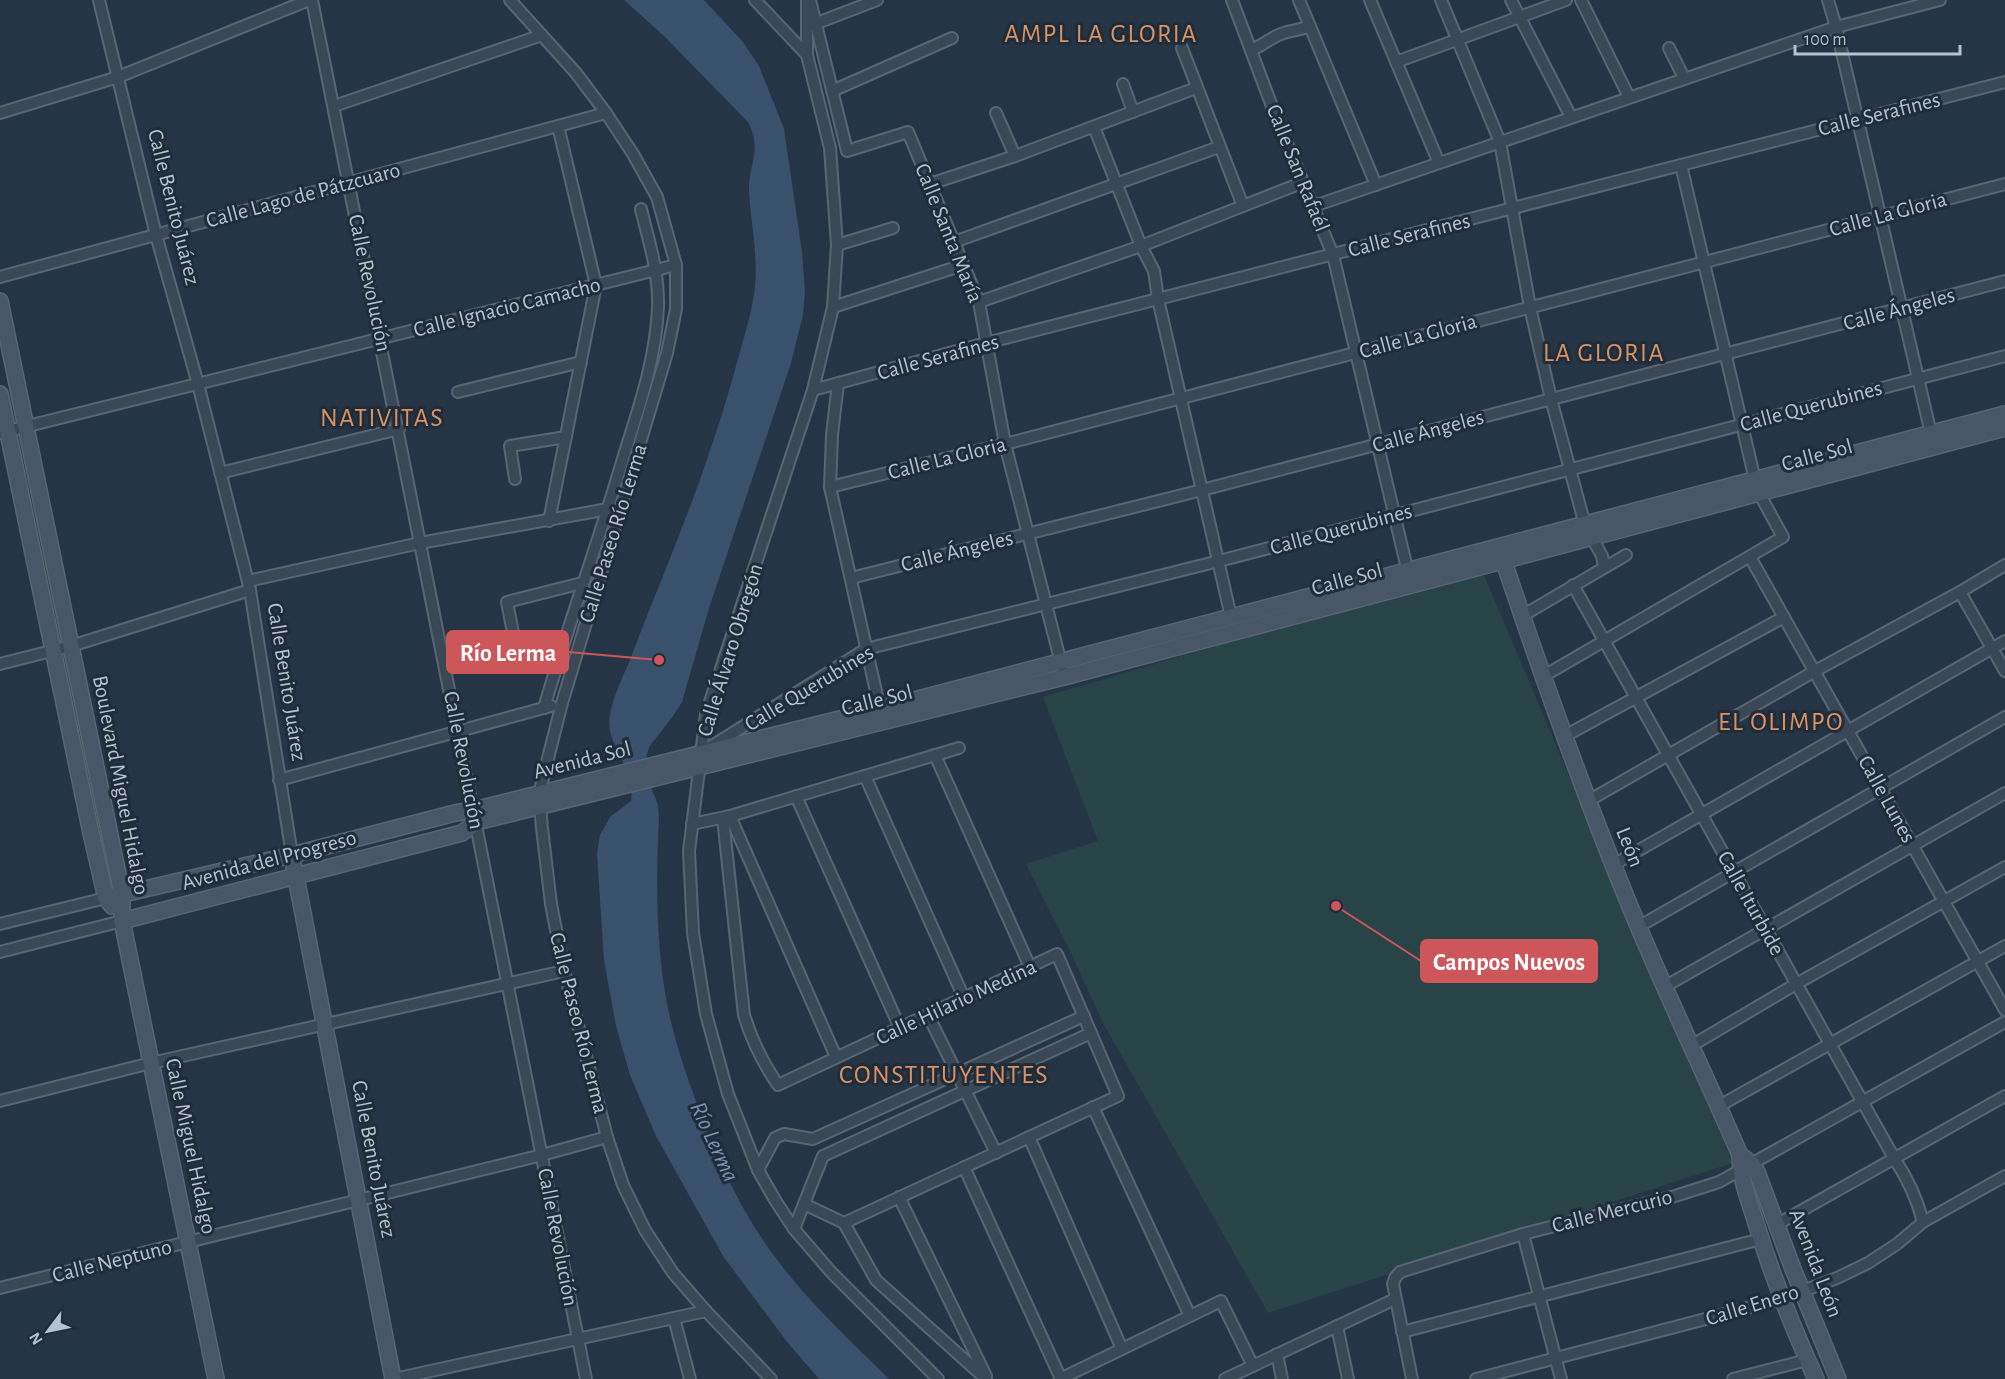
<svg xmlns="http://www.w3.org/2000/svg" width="2005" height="1379" viewBox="0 0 2005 1379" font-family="'Alegreya Sans',sans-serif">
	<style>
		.green { fill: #284446 }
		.water { fill: #39516d }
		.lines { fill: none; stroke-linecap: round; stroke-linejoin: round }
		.street-casing { stroke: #596572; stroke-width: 14 }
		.secondary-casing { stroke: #596572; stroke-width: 18 }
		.street { stroke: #3a4755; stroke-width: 10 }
		.secondary { stroke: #485668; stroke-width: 15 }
		.labels { text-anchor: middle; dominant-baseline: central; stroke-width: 6; stroke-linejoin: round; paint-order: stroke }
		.street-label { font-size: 22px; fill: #b8c2ce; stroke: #1f2c3a }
		.water-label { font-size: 24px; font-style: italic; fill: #7794b3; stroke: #1f2c3a }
		.quarter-label { font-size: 26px; letter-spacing: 1.5px; fill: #dd9264; stroke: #1f2c3a }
		.leader { fill: none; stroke: #cd565a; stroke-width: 2 }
		.callout-dot { fill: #cd565a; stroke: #1f2c3a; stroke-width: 2 }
		.callout { fill: #cd565a; stroke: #cd565a; stroke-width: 2 }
		.callout-label { font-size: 24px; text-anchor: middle; font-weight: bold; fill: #fff }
	</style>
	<rect width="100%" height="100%" fill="#263545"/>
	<!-- green -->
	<path class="green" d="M1481,568l252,595 -465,150 -165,-290 -34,-74 -43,-85 72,-23 -55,-144z"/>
	<!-- water -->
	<path class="water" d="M624,0h80l39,42 16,24 25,63 18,123 3,39 -2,24 -12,48 -82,245 -27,94 -9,14 -24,31 -4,15 2,15 11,28 1,14c-3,53 -3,114 5,167 6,41 19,80 33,118 21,55 42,105 78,153 33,45 75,83 114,122h-70l-31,-36 -65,-87 -67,-120 -26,-61 -14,-49 -12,-66 -7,-107 3,-18 10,-18 21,-16c5,-33 -27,-56 -21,-86 3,-19 13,-38 20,-55 11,-30 23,-59 35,-89 27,-67 52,-135 71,-205 7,-26 16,-52 19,-79 3,-32 -4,-63 -6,-95 -1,-30 14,-40 -1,-70l-84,-86z"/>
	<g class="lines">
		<defs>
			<g id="street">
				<path d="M99,0l57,235 42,149 52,206 42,265"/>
				<path d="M312,0c94,459 184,919 274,1379"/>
				<path d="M510,0l66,73 30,40 27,41 24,43 19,68v44l-9,44 -105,350 -23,91 3,34 9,76 13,67 43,166 16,48 22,45 28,43 33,38 65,68"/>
				<path d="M755,0l52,55 23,93 7,97 -4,62 -20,83 -107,324 -17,137 4,82 13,81 22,80 30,76 17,30 19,29 37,43 107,107"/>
				<path d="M810,0l37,151 61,-19 71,170 26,142 57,223"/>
				<path d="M1232,0l44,117 57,138 76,322"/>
				<path d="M1299,0l77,185"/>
				<path d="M1370,0l69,163"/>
				<path d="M1441,0l59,142 30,165 21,92 34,126 17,31 2,11"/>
				<path d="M1511,0l60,117"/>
				<path d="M1581,0l48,97"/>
				<path d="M1828,0l8,27 96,411"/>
				<path d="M807,1v54"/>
				<path d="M817,23l60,-23"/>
				<path d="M1182,48l61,158"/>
				<path d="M1669,48l15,30"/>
				<path d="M1251,50c11,-4 19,-12 30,-16 10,-4 20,-4 29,-8"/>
				<path d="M1396,62l170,-62"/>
				<path d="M1123,84l10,28"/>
				<path d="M832,91l120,-53"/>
				<path d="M334,106l208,-71"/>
				<path d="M0,113l118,-36 191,-77"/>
				<path d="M996,113l19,43"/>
				<path d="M1094,127l47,119 13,25 4,28 73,318"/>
				<path d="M1681,165l74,315"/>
				<path d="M930,184l85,-28 181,-68"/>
				<path d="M1314,206l522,-179 104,-27"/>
				<path d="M954,242l265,-95"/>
				<path d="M837,245l56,-17"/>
				<path d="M0,277l606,-164"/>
				<path d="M979,302l162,-56 163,-64"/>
				<path d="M833,307l130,-42"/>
				<path d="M838,383l-6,52 -2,52 50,222"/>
				<path d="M813,390l173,-47 1019,-261"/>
				<path d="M458,392l123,-30"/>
				<path d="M0,433l676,-168"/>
				<path d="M220,473l179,-44"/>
				<path d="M515,479l-5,-33 56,-9"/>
				<path d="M830,487l175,-43 1000,-260"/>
				<path d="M549,521l47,-236 -38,-159"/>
				<path d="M1750,557l255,453"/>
				<path d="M851,578l351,-88 803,-209"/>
				<path d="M248,581l172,-38 188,-34"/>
				<path d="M1573,585l321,573c14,21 23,40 29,64"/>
				<path d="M1960,592l45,79"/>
				<path d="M1522,616l104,-61"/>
				<path d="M565,637l-49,11 -9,-46 75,-19"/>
				<path d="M0,664l71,-18 179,-56"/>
				<path d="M1542,677l241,-140 -24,-44"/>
				<path d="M544,708c25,-86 56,-170 81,-256 15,-47 31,-95 33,-145 1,-35 -9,-65 -17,-98"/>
				<path d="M1563,737l221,-120"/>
				<path d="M709,748l157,-99 353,-88 786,-205"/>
				<path d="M935,755l95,212"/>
				<path d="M865,776l99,222"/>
				<path d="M279,780l272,-74"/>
				<path d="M796,796l104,232"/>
				<path d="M1588,801l227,-130 145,-79 45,-27"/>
				<path d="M730,816l106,241"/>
				<path d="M723,818l21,197c8,26 18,47 34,70l279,-131 61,142 -274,127"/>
				<path d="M692,824l38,-8 229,-68"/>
				<path d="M1613,865l392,-224"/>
				<path d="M0,924l106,-26"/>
				<path d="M1638,927l367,-210"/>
				<path d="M0,952l122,-31"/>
				<path d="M1664,987l341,-194"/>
				<path d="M928,1015l68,138"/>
				<path d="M1691,1046l105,-62 209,-117"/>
				<path d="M0,1101l151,-38 413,-92"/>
				<path d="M1719,1106l286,-160"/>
				<path d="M1093,1107l97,209"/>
				<path d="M1029,1137l93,212"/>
				<path d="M964,1167l97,212"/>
				<path d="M758,1170l17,-32 9,-4 29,5 271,-123"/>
				<path d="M899,1197l87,179"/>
				<path d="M804,1204l40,19 32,57 110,99"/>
				<path d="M1776,1225l229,-129"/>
				<path d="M794,1229l29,-73 268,-123"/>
				<path d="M1523,1234l38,145"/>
				<path d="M0,1288l542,-133 65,-18"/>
				<path d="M674,1318l16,61"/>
				<path d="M1337,1326l11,53"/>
				<path d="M1402,1332l359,-93"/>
				<path d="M1277,1354l5,25"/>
				<path d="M394,1379l312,-68"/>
				<path d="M1060,1379l161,-78 32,65"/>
				<path d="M1225,1379l170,-80"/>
				<path d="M1412,1379l-19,-95 2,-6 5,-6 123,-38 152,-38 44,-14 286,-160"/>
				<path d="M1476,1379l306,-80 55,-21 31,-15 29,-19 26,-22 82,-46"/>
				<path d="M1733,1379l74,-19"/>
			</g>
			<g id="secondary">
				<path d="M0,301l122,593v27l94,458"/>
				<path d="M0,394l91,439 15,65 6,8"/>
				<path d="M1501,553c42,126 86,252 138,375 32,76 68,151 101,227 0,24 9,45 16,68 16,53 37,105 60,156"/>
				<path d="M294,867l99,512"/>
				<path d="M106,898l186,-43 163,-42 19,-3 406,-101 1125,-295"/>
				<path d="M122,921l340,-88 14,-11 588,-145 941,-249"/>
				<path d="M1740,1155l12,9 5,8 36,97 45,110"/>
			</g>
		</defs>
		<!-- street casing -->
		<use href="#street" class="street-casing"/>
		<!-- secondary casing -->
		<use href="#secondary" class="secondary-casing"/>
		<!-- street -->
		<use href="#street" class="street"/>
		<!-- secondary -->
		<use href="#secondary" class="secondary"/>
	</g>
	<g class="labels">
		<!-- street labels -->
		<g class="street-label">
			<text transform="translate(1879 114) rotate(-14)">Calle Serafines</text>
			<text transform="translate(1298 168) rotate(68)">Calle San Rafaél</text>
			<text transform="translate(303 195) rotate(-15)">Calle Lago de Pátzcuaro</text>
			<text transform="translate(174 207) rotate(76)">Calle Benito Juárez</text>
			<text transform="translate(1888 214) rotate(-15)">Calle La Gloria</text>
			<text transform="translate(949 233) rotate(68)">Calle Santa María</text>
			<text transform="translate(1409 235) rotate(-14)">Calle Serafines</text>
			<text transform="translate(370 283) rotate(78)">Calle Revolución</text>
			<text transform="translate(507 307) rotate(-14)">Calle Ignacio Camacho</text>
			<text transform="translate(1899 309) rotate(-15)">Calle Ángeles</text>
			<text transform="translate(1418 336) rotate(-15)">Calle La Gloria</text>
			<text transform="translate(938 357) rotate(-15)">Calle Serafines</text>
			<text transform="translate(1811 406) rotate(-15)">Calle Querubines</text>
			<text transform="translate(1428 431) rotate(-15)">Calle Ángeles</text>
			<text transform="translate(1817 455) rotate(-15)">Calle Sol</text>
			<text transform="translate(947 458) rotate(-14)">Calle La Gloria</text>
			<text transform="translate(1341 529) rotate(-15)">Calle Querubines</text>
			<text transform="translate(613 533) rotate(-73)">Calle Paseo Río Lerma</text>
			<text transform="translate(957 551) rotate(-14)">Calle Ángeles</text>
			<text transform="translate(1347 579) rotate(-15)">Calle Sol</text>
			<text transform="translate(730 650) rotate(-73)">Calle Álvaro Obregón</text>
			<text transform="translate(287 682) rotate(81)">Calle Benito Juárez</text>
			<text transform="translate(809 688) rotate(-31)">Calle Querubines</text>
			<text transform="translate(877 700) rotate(-14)">Calle Sol</text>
			<text transform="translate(464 760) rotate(79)">Calle Revolución</text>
			<text transform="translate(582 760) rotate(-14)">Avenida Sol</text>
			<text transform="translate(121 785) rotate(79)">Boulevard Miguel Hidalgo</text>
			<text transform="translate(1887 799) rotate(61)">Calle Lunes</text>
			<text transform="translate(1630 847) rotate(68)">León</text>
			<text transform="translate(269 860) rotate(-15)">Avenida del Progreso</text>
			<text transform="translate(1751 903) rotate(61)">Calle Iturbide</text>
			<text transform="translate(956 1002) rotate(-25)">Calle Hilario Medina</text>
			<text transform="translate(579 1023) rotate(76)">Calle Paseo Río Lerma</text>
			<text transform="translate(191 1146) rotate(78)">Calle Miguel Hidalgo</text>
			<text transform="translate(374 1159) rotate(79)">Calle Benito Juárez</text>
			<text transform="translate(1612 1211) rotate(-14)">Calle Mercurio</text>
			<text transform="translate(558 1237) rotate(79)">Calle Revolución</text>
			<text transform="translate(112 1261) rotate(-14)">Calle Neptuno</text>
			<text transform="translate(1816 1263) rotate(69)">Avenida León</text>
			<text transform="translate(1752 1305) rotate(-17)">Calle Enero</text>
		</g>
		<!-- water labels -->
		<g class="water-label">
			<text transform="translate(714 1142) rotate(65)">Río Lerma</text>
		</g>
		<!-- quarter labels -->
		<g class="quarter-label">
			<text x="1101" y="34">AMPL LA GLORIA</text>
			<text x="1604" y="353">LA GLORIA</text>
			<text x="382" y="418">NATIVITAS</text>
			<text x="1781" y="722">EL OLIMPO</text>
			<text x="944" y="1075">CONSTITUYENTES</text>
		</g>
	</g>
	<!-- callouts -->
	<path class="leader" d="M659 660L568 652M1336 906L1421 961"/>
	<g class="callout-dot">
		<circle cx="659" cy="660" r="6"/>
		<circle cx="1336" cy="906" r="6"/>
	</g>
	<g class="callout">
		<rect x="447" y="631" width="121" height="42" rx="6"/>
		<rect x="1421" y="940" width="176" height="42" rx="6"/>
	</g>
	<g class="callout-label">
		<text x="508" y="661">Río Lerma</text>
		<text x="1509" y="970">Campos Nuevos</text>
	</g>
	<!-- north arrow -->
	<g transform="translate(48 1331) rotate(238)" stroke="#1f2c3a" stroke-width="4.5" paint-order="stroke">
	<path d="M0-4.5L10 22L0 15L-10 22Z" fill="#b8c2ce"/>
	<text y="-9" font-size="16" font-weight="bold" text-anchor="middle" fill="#b8c2ce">N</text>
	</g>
	<!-- scale -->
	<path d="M1795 45v9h165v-9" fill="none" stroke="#b8c2ce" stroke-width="3"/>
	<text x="1804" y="45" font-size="18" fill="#b8c2ce" stroke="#1f2c3a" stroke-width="4.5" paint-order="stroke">100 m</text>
</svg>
